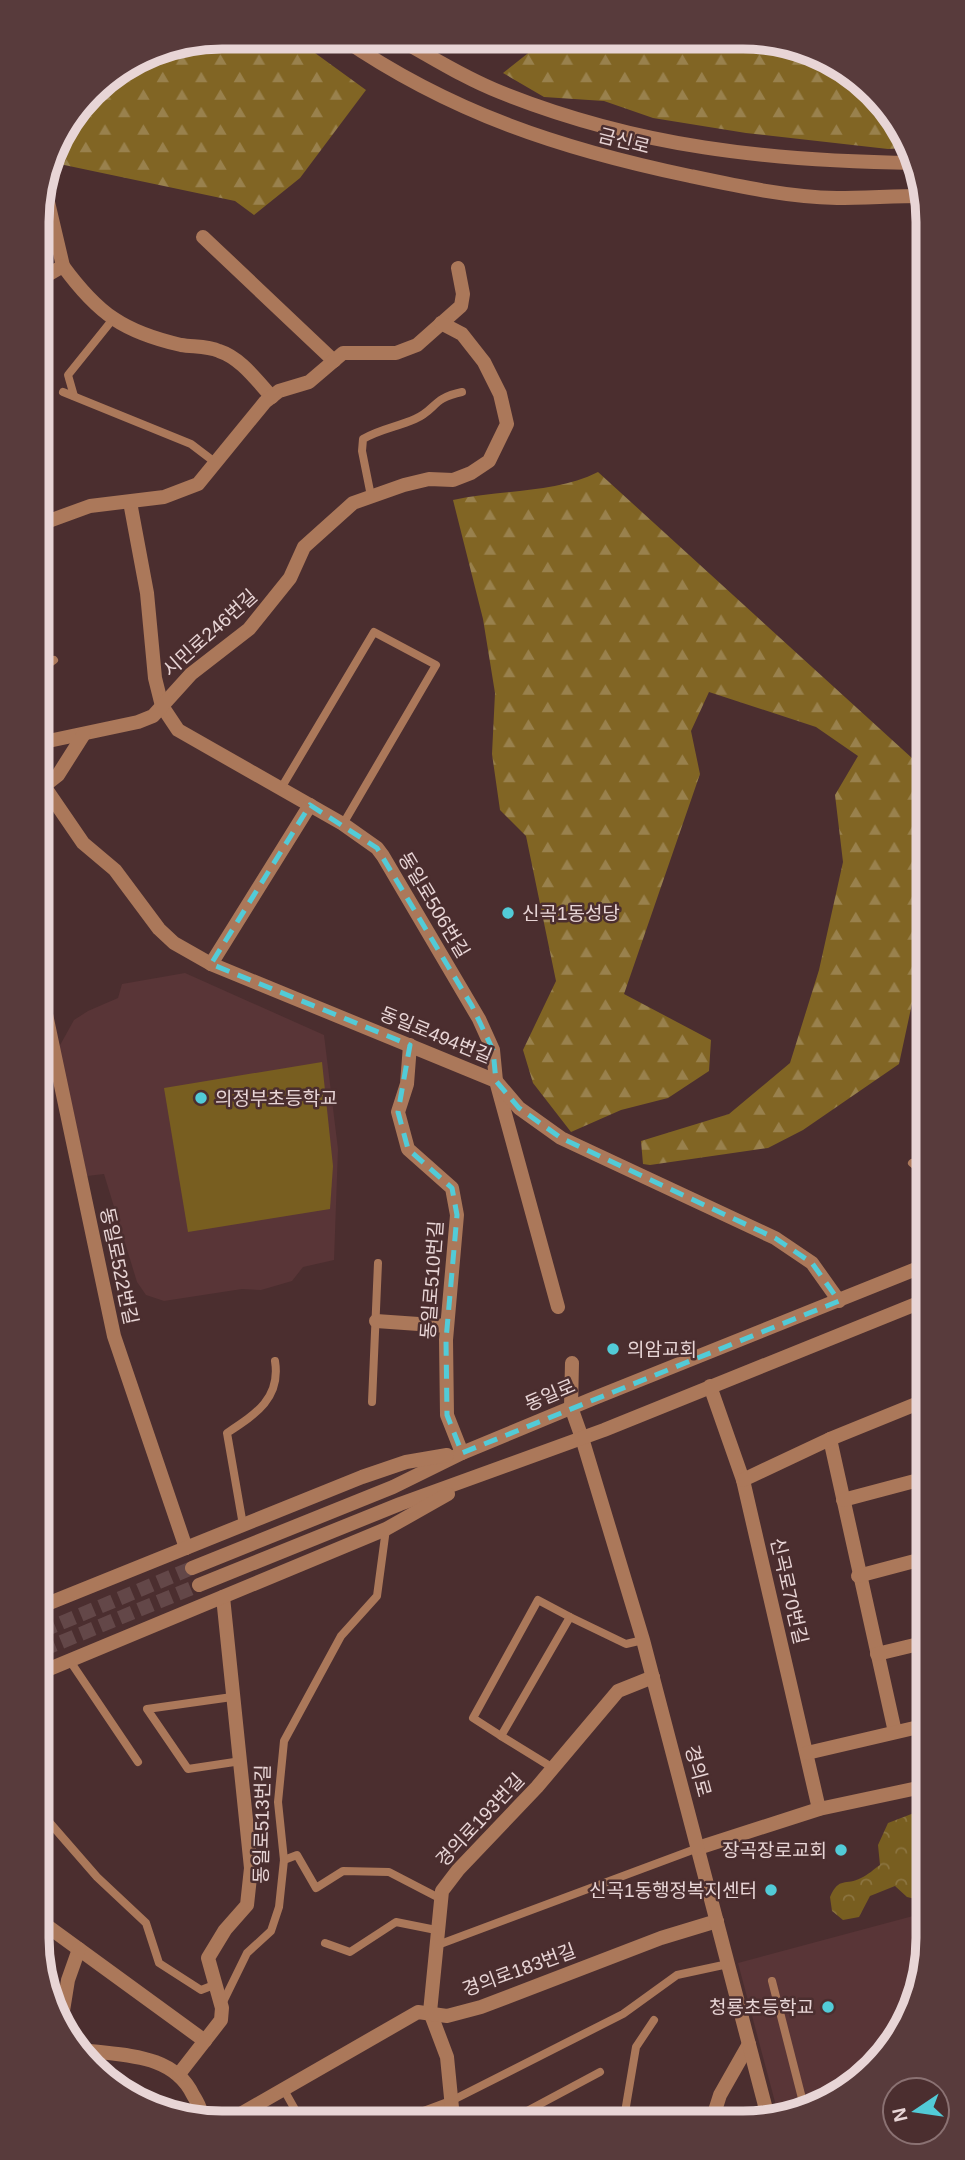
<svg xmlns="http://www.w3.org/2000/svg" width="965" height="2160" viewBox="0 0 965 2160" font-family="Helvetica,'Noto Sans KR',sans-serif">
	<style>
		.built { fill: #593537 }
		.forest { fill: url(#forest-firs) }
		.park { fill: url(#park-crowns) }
		.pitch { fill: #785e20 }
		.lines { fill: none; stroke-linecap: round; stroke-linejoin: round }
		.tertiary-tunnel { stroke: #634748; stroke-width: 14; stroke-dasharray: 14 7; stroke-linecap: butt }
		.service { stroke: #ab785a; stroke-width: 8 }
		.minor { stroke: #ab785a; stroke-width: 14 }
		.tertiary { stroke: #ab785a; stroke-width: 14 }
		.marked { fill: none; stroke: #52cbd7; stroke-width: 5; stroke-dasharray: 14 9; stroke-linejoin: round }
		.poi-dot { fill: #52cbd7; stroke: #4b2e2f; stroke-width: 2.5 }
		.labels { text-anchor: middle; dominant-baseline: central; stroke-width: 5; stroke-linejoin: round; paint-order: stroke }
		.street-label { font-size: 19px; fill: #e8d5d6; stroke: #4b2e2f }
		.poi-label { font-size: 19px; fill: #e8d5d6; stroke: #4b2e2f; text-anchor: start }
		.rim { fill: none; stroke: #e8d5d6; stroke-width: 9 }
	</style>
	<defs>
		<pattern id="forest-firs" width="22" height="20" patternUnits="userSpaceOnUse" patternTransform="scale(1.75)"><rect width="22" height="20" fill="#816524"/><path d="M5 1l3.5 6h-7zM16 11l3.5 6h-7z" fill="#99814d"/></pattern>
		<pattern id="park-crowns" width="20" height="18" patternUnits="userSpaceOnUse" patternTransform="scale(1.75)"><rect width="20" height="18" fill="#785e20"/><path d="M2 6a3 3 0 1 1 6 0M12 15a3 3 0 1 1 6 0" fill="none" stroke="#8b7440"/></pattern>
	</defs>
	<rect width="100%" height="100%" fill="#4b2e2f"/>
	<!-- built -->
	<g class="built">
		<path d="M185,973l139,62 14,114 -4,111 -31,7 -11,14 -31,9 -19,-1 -78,12 -18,-6 -9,-13 -33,-108 -17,2 -28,-129 15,-27 14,-9 30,-13 4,-14z"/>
		<path d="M928,1912v38l-38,101 -45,41 -54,25h-12l-41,-154z"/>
	</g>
	<!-- forest -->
	<g class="forest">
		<path d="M222,37h71l73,53 -66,88 -46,37 -19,-14 -185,-39c12,-44 59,-97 103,-112 22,-7 47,-9 69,-13z"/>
		<path d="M546,39l232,1 87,43 41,65 -18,1 -142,-16 -93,-15 -49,-17 -60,-4 -41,-24z"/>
		<path d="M598,472l326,297v125l-11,105 -14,65 -96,66 -35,18 -118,17 -7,-1 -2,-23 88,-27 61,-51 29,-93 24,-108 -8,-67 23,-39 -42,-29 -107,-35 -18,39 9,43 -76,220 87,46 -2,31 -41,27 -47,12 -50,22 -38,-49 -10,-33 33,-69 -30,-145 -26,-26 -8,-56 3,-61 -12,-74 -30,-119c47,-11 102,-6 145,-28z"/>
	</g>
	<!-- park -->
	<path class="park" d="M927,1808l1,94 -21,-5 -12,-11 -25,10 -11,21 -16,3 -11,-9 -2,-14c9,-21 16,-11 31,-19 7,-3 13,-9 19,-13l-2,-20 10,-22z"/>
	<!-- pitch -->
	<path class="pitch" d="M322,1062l11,104 -3,43 -142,23 -24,-144z"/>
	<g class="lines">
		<!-- tertiary-tunnel -->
		<g class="tertiary-tunnel">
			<path d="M42,1631l150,-63"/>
			<path d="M42,1650l157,-65"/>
		</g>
		<!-- service -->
		<g class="service">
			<path d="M63,392l128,52 25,19"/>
			<path d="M74,396l-6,-21 45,-56"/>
			<path d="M371,496l-9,-45 1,-12c17,-10 34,-12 52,-20 21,-9 17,-21 47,-27"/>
			<path d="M39,605l5,-2"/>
			<path d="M39,671l15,-11"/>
			<path d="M280,790l94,-158 62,33 -93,159"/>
			<path d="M912,1163l13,11"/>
			<path d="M372,1402l6,-139"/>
			<path d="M243,1525l-16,-92c29,-19 54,-35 48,-72"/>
			<path d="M70,1661l68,101"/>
			<path d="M232,1697l-85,12 41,60 53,-8"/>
			<path d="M501,1736l-28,-18 65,-118 32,17"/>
			<path d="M553,1768l-52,-32 69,-119 56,27 17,-4"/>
			<path d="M43,1815l54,62 49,46 13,40 42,27 13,-5"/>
			<path d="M284,1860l13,-5 19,33 27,-17 46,1 52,27"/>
			<path d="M325,1943l25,9 46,-30 40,8"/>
			<path d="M435,1946l263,-98"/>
			<path d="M772,1981l33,129"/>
			<path d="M224,2000l23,-47 24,-22 8,-24 5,-47 -6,-58 6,-61 57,-105 36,-40 9,-67"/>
			<path d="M284,2090l13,23"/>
			<path d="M514,2118l86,-46"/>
			<path d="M624,2118l12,-71 18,-27"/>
			<path d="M402,2119l51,-19 170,-86 54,-39 51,-11"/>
		</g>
		<!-- minor -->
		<g class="minor">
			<path d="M44,185l19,81"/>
			<path d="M203,237l131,124"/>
			<path d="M37,281l26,-15c35,48 61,66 118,79 12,2 27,1 38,6 22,7 38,30 53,46"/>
			<path d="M130,502l17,91 8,85 7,28 16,24 165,94 34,24 6,8 96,163 14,31 3,31 62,226"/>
			<path d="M38,525l52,-19 74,-9 34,-13 67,-82 14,-11 30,-9 34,-29h53l21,-8 44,-39 2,-12 -5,-26"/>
			<path d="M39,743l99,-21 15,-6 38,-42 58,-45 41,-51 14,-31 49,-44 51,-18 25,-6 24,1 18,-7 18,-12 18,-37 -7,-30 -16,-32 -22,-28 -21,-11"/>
			<path d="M44,786l14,-11 26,-41"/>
			<path d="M39,787l5,-1 39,57 32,27 44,59 15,14 37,21 285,117 23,27 42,30 214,100 37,25 27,38"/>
			<path d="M211,964l99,-159"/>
			<path d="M40,986l74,350 72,212"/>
			<path d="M410,1045l-3,39 -9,28 10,37 44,39 5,27 -11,125 1,75 15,38"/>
			<path d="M376,1321l71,5"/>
			<path d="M572,1363l-1,44 11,31"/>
			<path d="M710,1386l33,94 76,329"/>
			<path d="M830,1439l65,293"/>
			<path d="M743,1480l87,-41 96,-39"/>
			<path d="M843,1500l83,-22"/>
			<path d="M858,1576l68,-18"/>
			<path d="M877,1654l50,-12"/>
			<path d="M807,1753l120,-28"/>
			<path d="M698,1848l121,-39 108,-23"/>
			<path d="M43,1923l162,118"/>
			<path d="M62,2017l6,-37 11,-31"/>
			<path d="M83,2050c40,6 90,3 110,45 5,8 9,15 8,25"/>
			<path d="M179,2074l42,-54 1,-12 -14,-50 17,-28 22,-25 4,-37 -28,-271"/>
			<path d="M713,2117l7,-22 29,-51"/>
			<path d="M453,2118l-6,-61 -17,-45 12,-121 16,-21 79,-83 81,-96 35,-14"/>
			<path d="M230,2120l188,-108 29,4 34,-9 180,-69 56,-17"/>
		</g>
		<!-- tertiary -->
		<g class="tertiary">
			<path d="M342,38c109,75 219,111 348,138 47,10 98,21 147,22 28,0 57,-2 85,-2"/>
			<path d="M397,38c33,18 67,40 103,54 137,55 269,69 415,71"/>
			<path d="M582,1438l61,202 125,477"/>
			<path d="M192,1568l201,-81 69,-34 130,-54 334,-134"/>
			<path d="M199,1585l201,-81 204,-74 322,-130"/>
			<path d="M42,1606l320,-129 44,-15 41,-7"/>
			<path d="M42,1672l344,-143 62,-35"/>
		</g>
	</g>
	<!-- marked area -->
	<path class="marked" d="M310,805l67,43 95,158 21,44 3,31 23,27 42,30 214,100 37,25 27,38 -377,152 -15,-38 -1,-75 11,-125 -5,-27 -44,-39 -10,-37 12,-67 -199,-81z"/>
	<!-- markers -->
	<g class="poi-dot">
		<circle cx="508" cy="913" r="7"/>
		<circle cx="201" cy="1098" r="7"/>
		<circle cx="613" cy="1349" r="7"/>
		<circle cx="841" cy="1850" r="7"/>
		<circle cx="771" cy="1890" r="7"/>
		<circle cx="828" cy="2007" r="7"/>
	</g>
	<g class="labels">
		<!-- street labels -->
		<g class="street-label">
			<text transform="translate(624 141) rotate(14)">금신로</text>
			<text transform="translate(210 633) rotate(-42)">시민로246번길</text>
			<text transform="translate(434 905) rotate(59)">동일로506번길</text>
			<text transform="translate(436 1035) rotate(22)">동일로494번길</text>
			<text transform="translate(119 1266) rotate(78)">동일로522번길</text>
			<text transform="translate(432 1280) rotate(-86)">동일로510번길</text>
			<text transform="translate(550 1395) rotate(-23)">동일로</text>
			<text transform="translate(789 1591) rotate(77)">신곡로70번길</text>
			<text transform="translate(698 1771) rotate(75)">경의로</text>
			<text transform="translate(480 1820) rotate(-47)">경의로193번길</text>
			<text transform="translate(262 1824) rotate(-89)">동일로513번길</text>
			<text transform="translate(519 1970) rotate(-20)">경의로183번길</text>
		</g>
		<!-- poi labels -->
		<g class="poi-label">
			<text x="522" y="913">신곡1동성당</text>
			<text x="215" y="1098">의정부초등학교</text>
			<text x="627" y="1349">의암교회</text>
			<text x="827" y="1850" text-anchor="end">장곡장로교회</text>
			<text x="757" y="1890" text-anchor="end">신곡1동행정복지센터</text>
			<text x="814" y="2007" text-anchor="end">청룡초등학교</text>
		</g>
	</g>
	<!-- crop -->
	<path d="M0 0H965V2160H0ZM222 49H743A173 173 0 0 1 916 222V1938A173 173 0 0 1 743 2111H222A173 173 0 0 1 49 1938V222A173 173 0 0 1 222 49Z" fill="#583b3c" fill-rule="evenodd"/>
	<path class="rim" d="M222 49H743A173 173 0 0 1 916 222V1938A173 173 0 0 1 743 2111H222A173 173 0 0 1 49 1938V222A173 173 0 0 1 222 49Z"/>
	<!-- north arrow -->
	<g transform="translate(916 2111) rotate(257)"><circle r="33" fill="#4b2e2f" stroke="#8a7172" stroke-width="2"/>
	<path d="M0-5L12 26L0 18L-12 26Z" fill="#52cbd7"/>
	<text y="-10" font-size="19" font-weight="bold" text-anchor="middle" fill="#e8d5d6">N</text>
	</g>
</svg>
